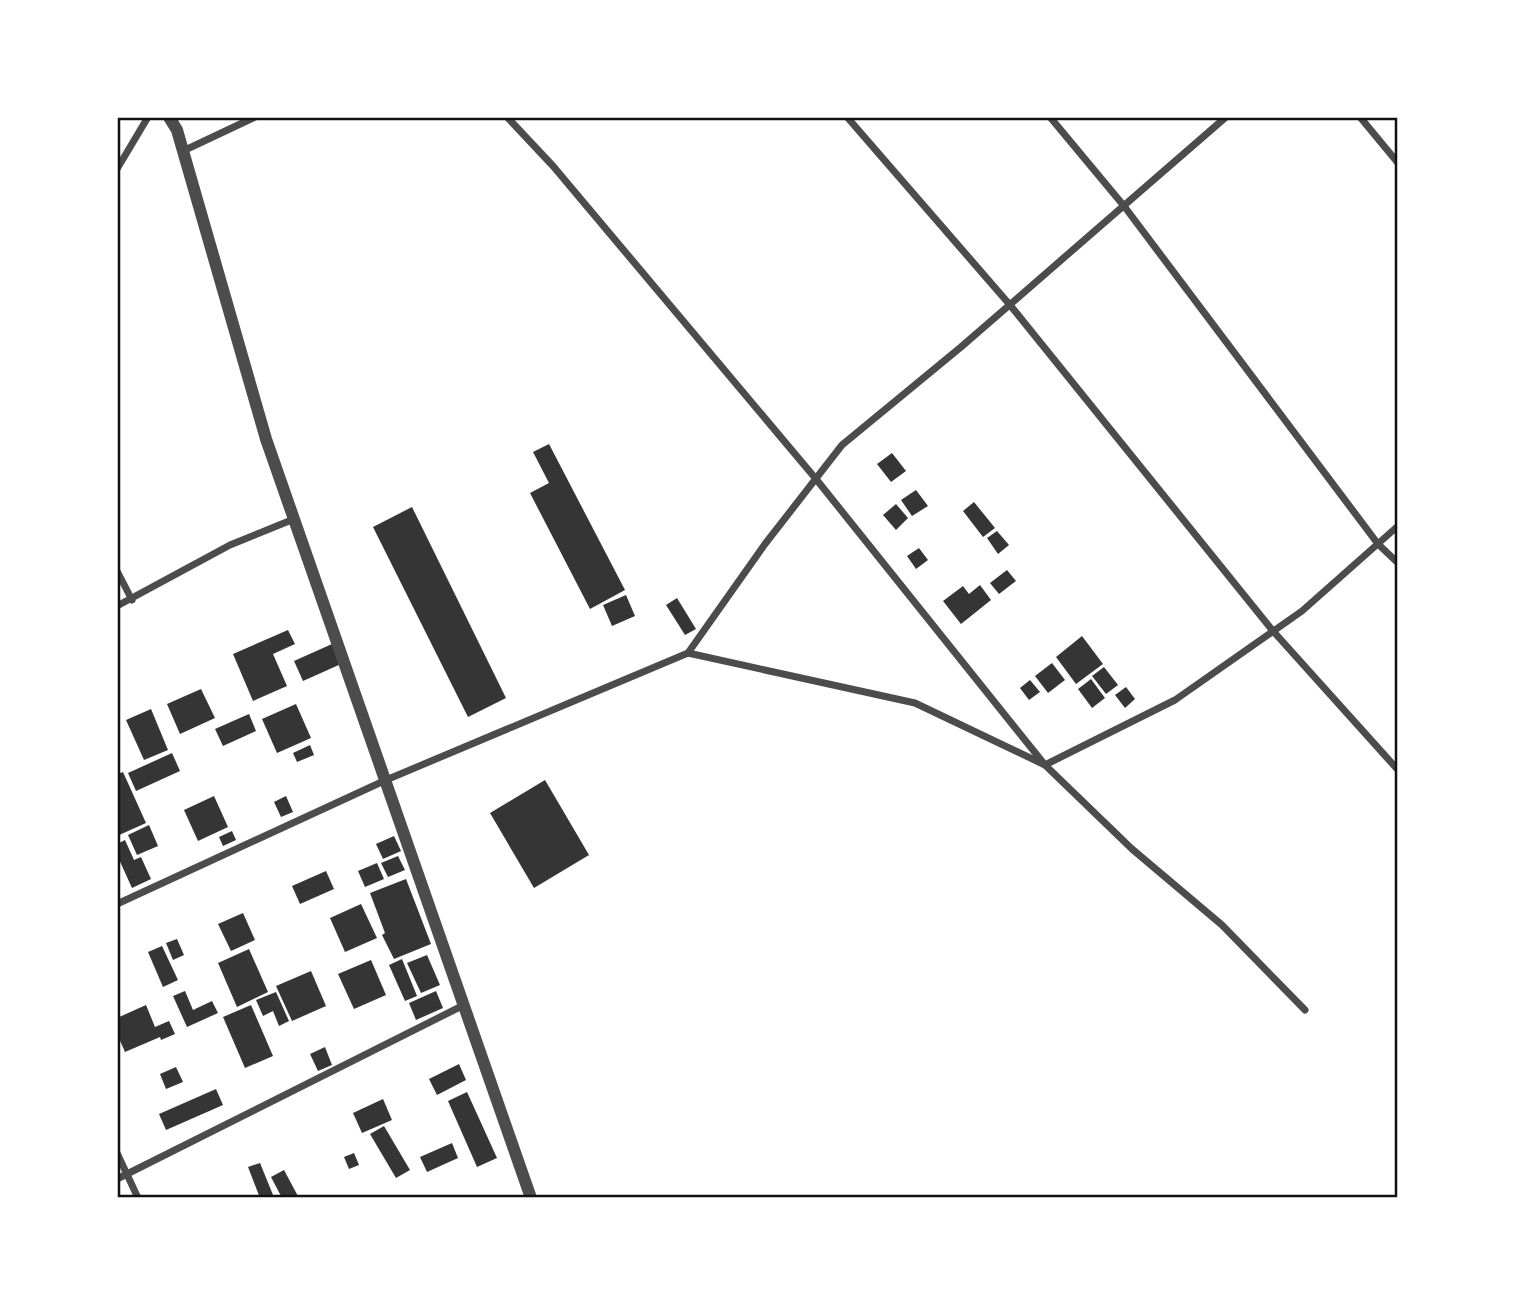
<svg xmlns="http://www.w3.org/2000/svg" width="1515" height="1315" viewBox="0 0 1515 1315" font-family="Mulish,sans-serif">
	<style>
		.building { fill: #353535 }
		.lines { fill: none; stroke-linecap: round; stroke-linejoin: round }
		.minor { stroke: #4c4c4c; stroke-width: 7 }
		.tertiary { stroke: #4c4c4c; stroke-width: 12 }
		.neatline { fill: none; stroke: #111; stroke-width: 2.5 }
	</style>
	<rect width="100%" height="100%" fill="#fff"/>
	<!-- building -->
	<g class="building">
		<path d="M549,444l76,146 -35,19 -60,-116 19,-10 -16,-31z"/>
		<path d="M892,453l14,18 -15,11 -14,-18z"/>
		<path d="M916,490l12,16 -16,10 -11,-16z"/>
		<path d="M974,502l21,26 -12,9 -20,-26z"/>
		<path d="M896,504l12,14 -12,12 -13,-15z"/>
		<path d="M412,507l94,191 -38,19 -95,-190z"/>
		<path d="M997,531l12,14 -11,9 -11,-16z"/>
		<path d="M919,548l9,12 -12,9 -9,-13z"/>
		<path d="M1007,570l9,11 -17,13 -9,-11z"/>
		<path d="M980,585l11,15 -30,24 -18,-23 20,-15 6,8z"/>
		<path d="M626,595l9,21 -23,10 -9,-21z"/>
		<path d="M677,598l19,31 -11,6 -19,-30z"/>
		<path d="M288,630l7,14 -22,10 14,32 -34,15 -20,-47z"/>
		<path d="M1082,636l21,28 -27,20 -20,-27z"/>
		<path d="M332,644l9,20 -38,17 -9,-20z"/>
		<path d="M1052,663l13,17 -17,13 -13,-17z"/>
		<path d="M1104,667l14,18 -12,9 -14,-18z"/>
		<path d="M1091,679l14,19 -13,10 -14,-19z"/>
		<path d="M1030,680l10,12 -11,8 -9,-12z"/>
		<path d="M1126,687l9,12 -10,9 -10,-13z"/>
		<path d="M201,689l14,29 -35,16 -13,-30z"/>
		<path d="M296,704l15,34 -34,15 -15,-34z"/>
		<path d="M151,709l17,41 -24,10 -18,-40z"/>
		<path d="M249,714l7,17 -33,15 -8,-17z"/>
		<path d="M310,745l4,10 -17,7 -4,-9z"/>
		<path d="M172,753l8,18 -44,20 -8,-18z"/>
		<path d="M123,772l23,51 -29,13v-62z"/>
		<path d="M545,780l44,75 -55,33 -44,-75z"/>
		<path d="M214,796l14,31 -30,14 -14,-31z"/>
		<path d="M286,796l7,16 -12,5 -7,-15z"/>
		<path d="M149,825l9,21 -21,9 -9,-20z"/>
		<path d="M232,831l4,9 -13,6 -4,-9z"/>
		<path d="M394,836l7,15 -18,8 -7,-15z"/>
		<path d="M125,840l9,20 7,-3 10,22 -19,9 -15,-33v-11z"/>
		<path d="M398,856l7,14 -17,7 -7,-14z"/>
		<path d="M377,863l7,16 -19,8 -7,-16z"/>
		<path d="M326,871l8,18 -34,15 -8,-18z"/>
		<path d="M406,879l25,65 -37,15 -12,-24 3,-2 -15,-40z"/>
		<path d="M361,904l16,34 -32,14 -15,-34z"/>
		<path d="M243,913l12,27 -24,11 -13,-27z"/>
		<path d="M177,939l7,16 -11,5 -7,-17z"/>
		<path d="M162,946l16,34 -15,7 -15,-35z"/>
		<path d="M249,949l19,43 -31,15 -19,-44z"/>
		<path d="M427,955l13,30 -19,8 -14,-30z"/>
		<path d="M402,959l15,37 -12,5 -16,-36z"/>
		<path d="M371,960l15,35 -32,14 -16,-35z"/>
		<path d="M311,971l15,35 -34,15 -16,-35z"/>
		<path d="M185,991l8,19 19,-9 6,12 -31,14 -14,-31z"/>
		<path d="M436,991l7,17 -27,12 -7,-17z"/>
		<path d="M276,992l13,29 -10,5 -6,-15 -10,5 -7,-16z"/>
		<path d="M146,1005l9,22 14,-6 6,13 -14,6 -1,-3 -35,15 -8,-18v-16z"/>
		<path d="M251,1005l22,51 -28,12 -22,-51z"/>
		<path d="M325,1047l7,18 -14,6 -8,-17z"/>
		<path d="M459,1064l7,16 -29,15 -8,-16z"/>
		<path d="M176,1067l7,15 -17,7 -6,-15z"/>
		<path d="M216,1089l7,16 -57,25 -7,-16z"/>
		<path d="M467,1092l30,66 -20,9 -29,-66z"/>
		<path d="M383,1099l9,21 -30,13 -9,-20z"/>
		<path d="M384,1126l26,44 -14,8 -26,-44z"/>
		<path d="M452,1143l6,15 -31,14 -7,-15z"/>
		<path d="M354,1153l5,12 -10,4 -5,-12z"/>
		<path d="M260,1163l13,32 -7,3h-6l-12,-31z"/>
		<path d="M284,1170l15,28h-17l-11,-21z"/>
	</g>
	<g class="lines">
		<!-- minor -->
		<g class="minor">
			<path d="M507,117l46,49 263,313 229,286 87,84 90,76 83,85"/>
			<path d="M847,117l163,188 263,326 125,139"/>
			<path d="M1050,117l74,89 254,338 20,19"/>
			<path d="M1360,117l38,46"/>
			<path d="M183,151l72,-34"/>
			<path d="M117,169l31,-52"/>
			<path d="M117,571l15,29"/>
			<path d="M117,606l113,-61 64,-26"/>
			<path d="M688,653l77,-109 77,-99 119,-98 265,-230"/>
			<path d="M117,904l269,-124 302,-127 227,50 130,62 130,-65 127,-89 96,-85"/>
			<path d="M117,1153l21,45"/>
			<path d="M117,1179l347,-174"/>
		</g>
		<!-- tertiary -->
		<path class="tertiary" d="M169,117l8,13 89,309 265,759"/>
	</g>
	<!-- border -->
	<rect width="1515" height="1315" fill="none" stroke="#ffffff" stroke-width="238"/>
	<rect x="119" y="119" width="1277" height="1077" class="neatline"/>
</svg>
